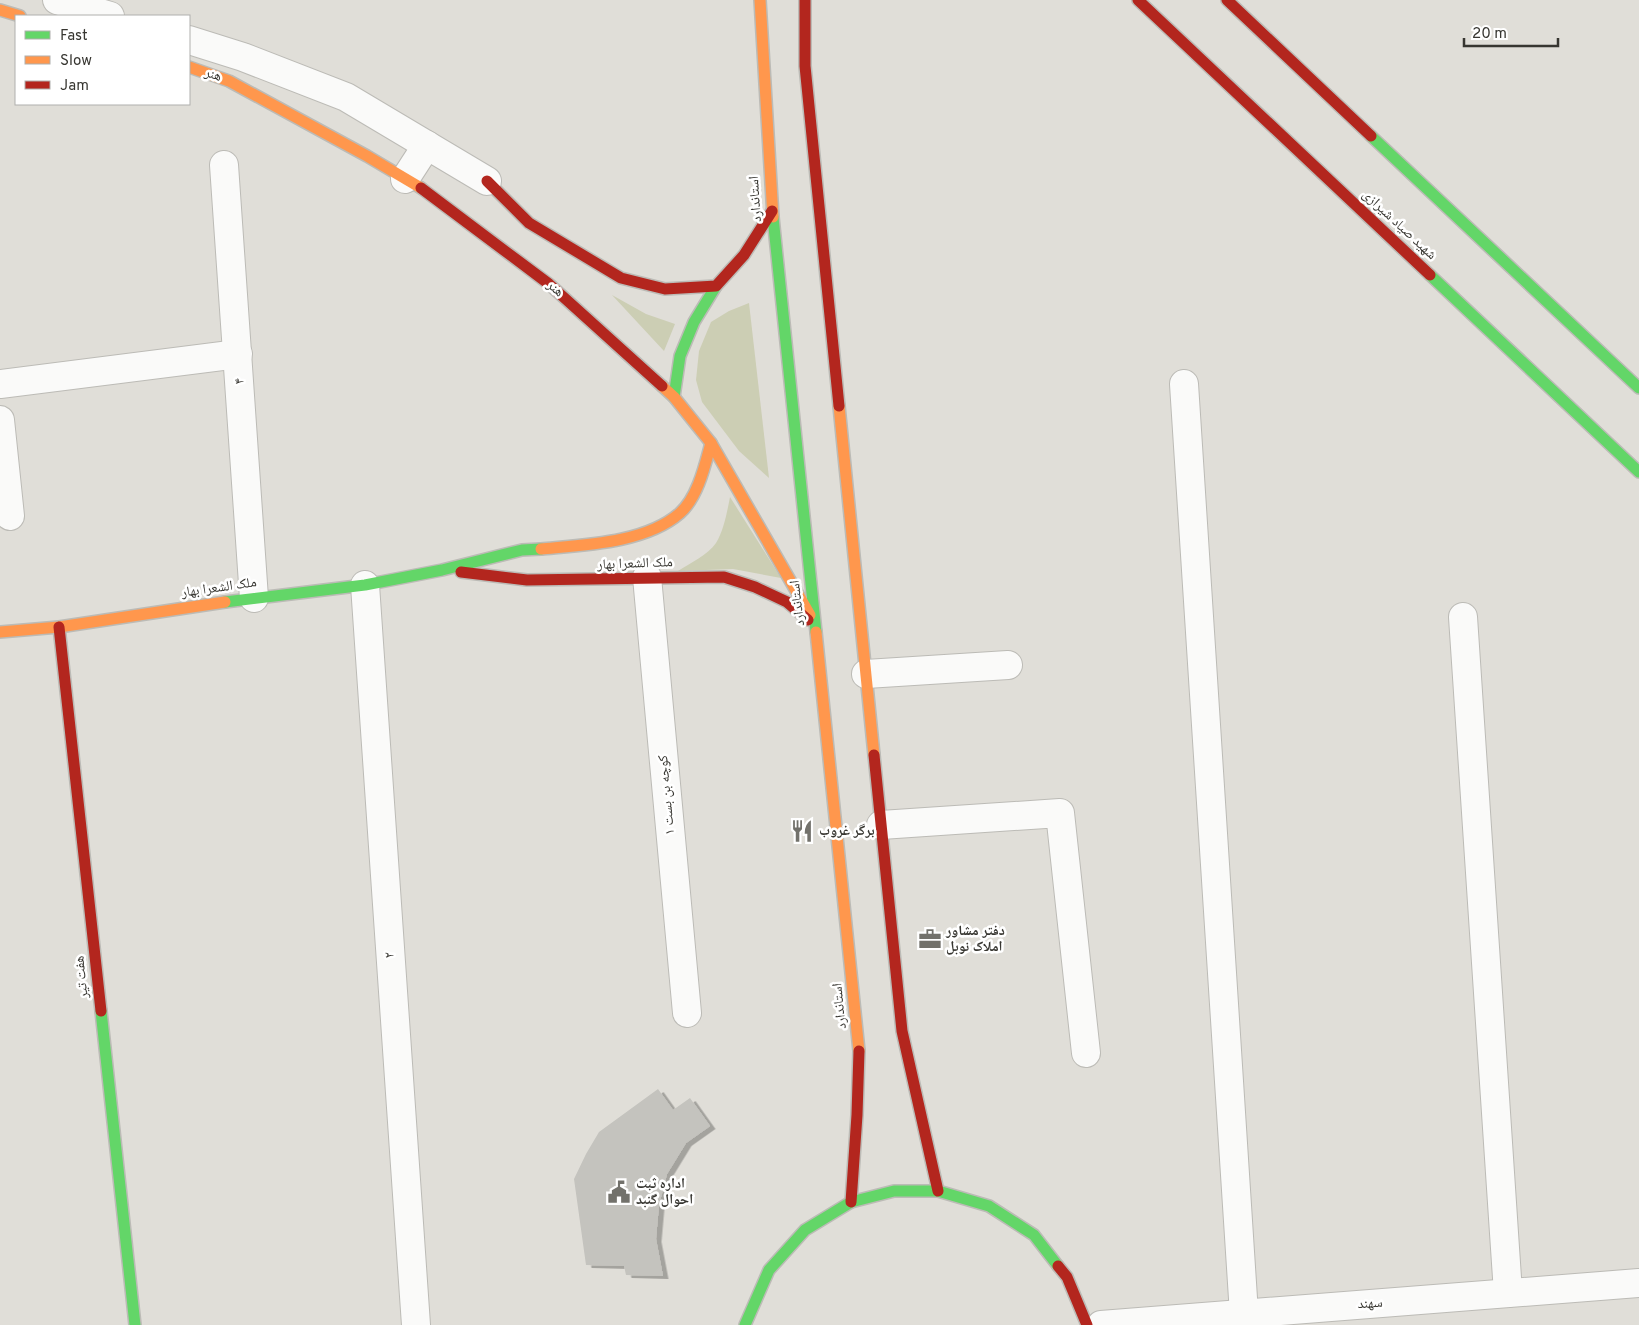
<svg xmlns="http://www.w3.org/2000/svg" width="1639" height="1325" viewBox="0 0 1639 1325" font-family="Overpass,'Noto Naskh Arabic',sans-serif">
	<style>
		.green { fill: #ccceb4 }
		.building { fill: #c4c3be; filter: url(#shadow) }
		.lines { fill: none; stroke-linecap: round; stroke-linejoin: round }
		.street-casing { stroke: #bcbbb6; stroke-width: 30 }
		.fast-casing { stroke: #bcbbb6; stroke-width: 14 }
		.slow-casing { stroke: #bcbbb6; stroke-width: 14 }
		.jam-casing { stroke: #bcbbb6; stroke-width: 14 }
		.street { stroke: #fafaf9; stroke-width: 28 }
		.fast { stroke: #63d668; stroke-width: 11 }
		.slow { stroke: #ff974d; stroke-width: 11 }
		.jam { stroke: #b3261e; stroke-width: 11 }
		.labels { text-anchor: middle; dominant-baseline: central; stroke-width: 5; stroke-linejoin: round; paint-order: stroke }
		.street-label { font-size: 14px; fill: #373631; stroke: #fff }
		.poi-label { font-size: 14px; font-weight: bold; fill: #373631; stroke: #fff; text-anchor: start }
	</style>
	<defs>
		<filter id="shadow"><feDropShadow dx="5.5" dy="3" stdDeviation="0" flood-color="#0004"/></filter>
	</defs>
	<rect width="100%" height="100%" fill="#e0ded8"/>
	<!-- green -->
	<g class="green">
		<path d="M612,295l34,19 29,10 -11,27z"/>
		<path d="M749,303l20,175 -30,-27 -37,-49 -6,-22 3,-29 12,-29 18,-11z"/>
		<path d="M730,497l51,81 -48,-9 -55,2c12,-8 30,-16 38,-28 8,-13 11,-31 14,-46z"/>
	</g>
	<!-- building -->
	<path class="building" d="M658,1089l15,21 17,-12 20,28 -24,17 -19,31 -8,31 -3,34 7,37 -37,-1 -2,-9 -38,-1 -12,-86 12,-25 13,-22z"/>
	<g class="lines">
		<defs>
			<g id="street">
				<path d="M57,0l53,16"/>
				<path d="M189,40l54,17 103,40 141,84"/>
				<path d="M224,165l30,433"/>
				<path d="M405,179l22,-34"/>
				<path d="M0,384l238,-30"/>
				<path d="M1184,384l60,930"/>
				<path d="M0,420l10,96"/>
				<path d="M647,577l40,436"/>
				<path d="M365,585l51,740"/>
				<path d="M1463,617l45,676"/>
				<path d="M866,674l142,-9"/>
				<path d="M881,825l179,-12 26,240"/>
				<path d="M1101,1325l538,-42"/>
			</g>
			<g id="fast">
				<path d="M1371,136l268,252"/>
				<path d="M773,217l43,415"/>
				<path d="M1430,275l209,197"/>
				<path d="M674,397l6,-41 14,-34 22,-36"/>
				<path d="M225,602l140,-17 77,-15 80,-20 19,-1"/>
				<path d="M101,1011l34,314"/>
				<path d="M745,1325l24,-55 36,-40 46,-28 43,-11h44l51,15 45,29 24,31"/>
			</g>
			<g id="slow">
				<path d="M760,0l13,217"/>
				<path d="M0,10l20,6"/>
				<path d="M189,67l40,14 138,75 54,32"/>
				<path d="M662,386l12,11 37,46 99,172"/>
				<path d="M839,406l35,349"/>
				<path d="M541,549c43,-4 105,-6 139,-36 18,-16 25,-48 31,-70"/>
				<path d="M0,632l59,-5 166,-25"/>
				<path d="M816,632l43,419"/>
			</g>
			<g id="jam">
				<path d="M805,0v66l34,340"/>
				<path d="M1138,0l292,275"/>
				<path d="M1227,0l144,136"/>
				<path d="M487,181l42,42 92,55 44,11 51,-3 28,-31 28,-44"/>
				<path d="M421,188l128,96 113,102"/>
				<path d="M461,572l66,8 197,-3 31,10 32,15 21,18"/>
				<path d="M59,627l42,384"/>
				<path d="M874,755l28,276 36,160"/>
				<path d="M851,1202l6,-87 2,-64"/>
				<path d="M1058,1266l9,11 20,48"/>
			</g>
		</defs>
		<!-- street casing -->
		<use href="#street" class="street-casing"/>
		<!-- fast casing -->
		<use href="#fast" class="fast-casing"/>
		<!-- slow casing -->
		<use href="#slow" class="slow-casing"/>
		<!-- jam casing -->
		<use href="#jam" class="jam-casing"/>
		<!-- street -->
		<use href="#street" class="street"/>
		<!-- fast -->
		<use href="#fast" class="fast"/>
		<!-- slow -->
		<use href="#slow" class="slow"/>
		<!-- jam -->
		<use href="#jam" class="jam"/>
	</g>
	<!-- icons -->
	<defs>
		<symbol id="restaurant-bare" viewBox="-9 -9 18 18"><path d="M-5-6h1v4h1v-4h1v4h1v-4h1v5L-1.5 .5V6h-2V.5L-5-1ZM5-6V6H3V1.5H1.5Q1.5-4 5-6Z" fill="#72716b" stroke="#fff" stroke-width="2.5" paint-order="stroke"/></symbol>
		<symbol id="office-bare" viewBox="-9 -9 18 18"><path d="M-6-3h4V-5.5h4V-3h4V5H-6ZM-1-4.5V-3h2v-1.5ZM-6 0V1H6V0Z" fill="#72716b" stroke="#fff" stroke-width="2.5" paint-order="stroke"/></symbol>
		<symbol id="civic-bare" viewBox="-9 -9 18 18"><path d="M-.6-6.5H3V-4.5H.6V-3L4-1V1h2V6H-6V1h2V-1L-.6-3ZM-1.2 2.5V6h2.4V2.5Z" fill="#72716b" stroke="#fff" stroke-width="2.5" paint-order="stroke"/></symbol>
	</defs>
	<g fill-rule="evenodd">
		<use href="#restaurant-bare" x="786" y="815" width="32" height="32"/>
		<use href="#office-bare" x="914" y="923" width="32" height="32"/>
		<use href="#civic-bare" x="603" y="1176" width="32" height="32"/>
	</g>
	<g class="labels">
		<!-- street labels -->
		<g class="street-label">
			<text transform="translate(213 75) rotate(18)">هنر</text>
			<text transform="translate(756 199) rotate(-94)">استاندارد</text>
			<text transform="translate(1399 225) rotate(43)">شهید صیاد شیرازی</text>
			<text transform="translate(555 289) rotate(41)">هنر</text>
			<text transform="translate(240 381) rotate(-94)">۴</text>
			<text transform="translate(635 564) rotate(-2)">ملک الشعرا بهار</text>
			<text transform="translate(219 588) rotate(-8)">ملک الشعرا بهار</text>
			<text transform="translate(798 603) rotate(-97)">استاندارد</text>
			<text transform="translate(667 795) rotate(-95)">کوچه بن بست ۱</text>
			<text transform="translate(390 955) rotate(-94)">۲</text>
			<text transform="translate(82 977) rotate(-96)">هفت تیر</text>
			<text transform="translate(840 1006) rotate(-96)">استاندارد</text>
			<text transform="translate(1370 1304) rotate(-4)">سهند</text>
		</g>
		<!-- poi labels -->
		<g class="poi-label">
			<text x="819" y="831">برگر غروب</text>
			<text x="946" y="931">دفتر مشاور<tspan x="946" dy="16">املاک نوبل</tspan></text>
			<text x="636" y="1184">اداره ثبت<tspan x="636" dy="16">احوال گنبد</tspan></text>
		</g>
	</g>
	<!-- legend -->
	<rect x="15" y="15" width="175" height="90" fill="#ffffff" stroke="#afafad"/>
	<rect x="25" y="31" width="25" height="8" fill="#63d668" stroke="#afafad"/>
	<text x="60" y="40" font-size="15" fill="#373631">Fast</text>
	<rect x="25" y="56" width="25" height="8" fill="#ff974d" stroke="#afafad"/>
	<text x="60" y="65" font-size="15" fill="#373631">Slow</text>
	<rect x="25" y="81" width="25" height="8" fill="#b3261e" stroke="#afafad"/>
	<text x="60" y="90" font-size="15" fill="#373631">Jam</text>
	<!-- scale -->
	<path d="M1464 38v8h94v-8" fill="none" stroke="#373631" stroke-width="2.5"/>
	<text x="1472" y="38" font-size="15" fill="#373631" stroke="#ffffff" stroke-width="4" paint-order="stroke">20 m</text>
</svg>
